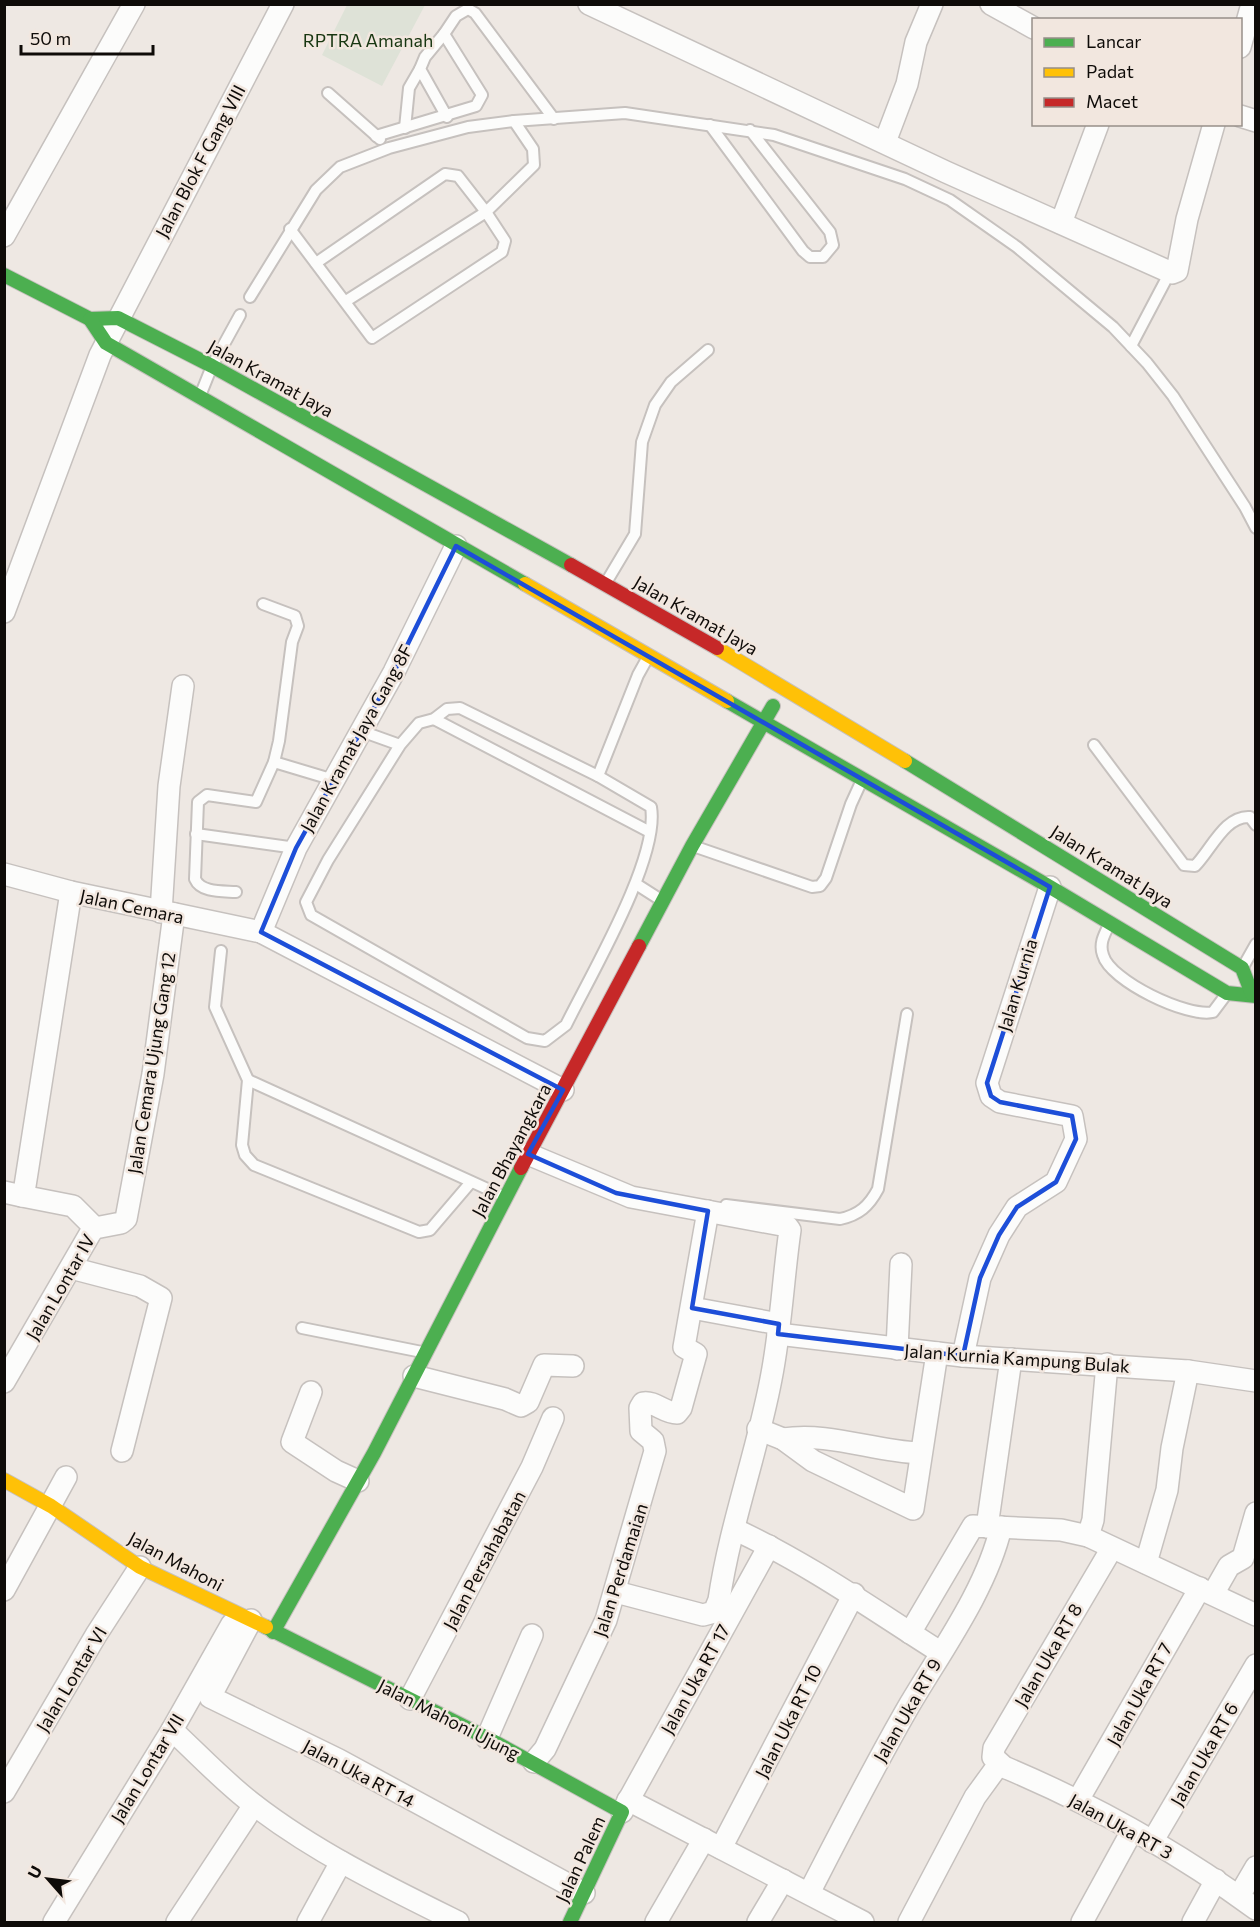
<svg xmlns="http://www.w3.org/2000/svg" width="1260" height="1927" viewBox="0 0 1260 1927" font-family="Commissioner,sans-serif">
	<style>
		.green { fill: #dee2d7 }
		.lines { fill: none; stroke-linecap: round; stroke-linejoin: round }
		.lane-casing { stroke: #c6c1be; stroke-width: 14 }
		.street-casing { stroke: #c6c1be; stroke-width: 24 }
		.fast-casing { stroke: #c6c1be; stroke-width: 16 }
		.slow-casing { stroke: #c6c1be; stroke-width: 16 }
		.jam-casing { stroke: #c6c1be; stroke-width: 16 }
		.lane { stroke: #fcfcfb; stroke-width: 10 }
		.street { stroke: #fcfcfb; stroke-width: 21 }
		.fast { stroke: #4caf50; stroke-width: 14 }
		.slow { stroke: #ffc107; stroke-width: 14 }
		.jam { stroke: #c62828; stroke-width: 14 }
		.marked { fill: none; stroke: #1d4ed8; stroke-width: 4.5; stroke-linejoin: round }
		.labels { text-anchor: middle; dominant-baseline: central; stroke-width: 5; stroke-linejoin: round; paint-order: stroke }
		.park-label { font-size: 18px; fill: #183611; stroke: #f2e7df }
		.street-label { font-size: 18px; fill: #0e0b08; stroke: #f2e7df }
	</style>
	<rect width="100%" height="100%" fill="#eee8e3"/>
	<!-- green -->
	<path class="green" d="M347,5h78l-43,81 -60,-31z"/>
	<g class="lines">
		<defs>
			<g id="lane">
				<path d="M444,34l-19,23 -5,12 27,48"/>
				<path d="M328,93l52,46"/>
				<path d="M710,125l93,126 7,6h13l10,-12 -3,-13 -80,-102"/>
				<path d="M405,128l4,-40 11,-19"/>
				<path d="M376,136l100,-30 6,-11 -38,-61 12,-18 12,-7 7,4 79,106"/>
				<path d="M290,229l82,109 130,-86 3,-11 -19,-29 -140,89"/>
				<path d="M316,263l129,-89 13,2 28,36 48,-47 -1,-16 -19,-28"/>
				<path d="M250,297l66,-107 24,-23 49,-19 79,-21 46,-6 111,-8 149,22 131,44 45,21 67,47 96,80 34,36 26,33 72,111 11,21"/>
				<path d="M1131,346l39,-74"/>
				<path d="M200,396l12,-30 28,-51"/>
				<path d="M607,581l28,-47 7,-92 13,-37 16,-23 37,-32"/>
				<path d="M434,719l216,113"/>
				<path d="M361,731l39,14 19,-22 15,-4 13,-10 13,-1 138,68 53,31c9,51 -61,169 -85,218l-21,16 -18,-3 -216,-123 -5,-13 22,-42 72,-115"/>
				<path d="M1094,745l90,120 11,1c16,-16 30,-51 55,-49l6,8"/>
				<path d="M274,762l60,18"/>
				<path d="M598,776l40,-101 10,-18"/>
				<path d="M196,834l100,14"/>
				<path d="M693,846l119,41 8,-1 6,-8 25,-74 11,-24"/>
				<path d="M636,884l25,16"/>
				<path d="M236,892c-13,-1 -35,1 -41,-13l3,-77 9,-7 49,7 18,-40 5,-21 13,-99 6,-16 -3,-10 -32,-12"/>
				<path d="M1109,925c-5,10 -10,19 -6,30 7,26 85,63 110,57l12,-16"/>
				<path d="M221,951l-6,56 33,73 -6,65 3,10 9,10 165,67 11,-2 41,-48"/>
				<path d="M1243,967l13,-23"/>
				<path d="M248,1080l255,116"/>
				<path d="M726,1205l114,14c19,-4 29,-13 38,-30l29,-175"/>
				<path d="M302,1328l120,24"/>
			</g>
			<g id="street">
				<path d="M589,4l357,168 226,101 5,-2 10,-52 27,-95"/>
				<path d="M991,4l43,24"/>
				<path d="M1240,47l12,-43"/>
				<path d="M1240,116l16,5"/>
				<path d="M885,142l22,-58 9,-42 16,-38"/>
				<path d="M1061,223l37,-99"/>
				<path d="M4,236l130,-232"/>
				<path d="M4,612l96,-257 183,-351"/>
				<path d="M4,874l67,18 190,40 302,158"/>
				<path d="M161,912l8,-126 14,-100"/>
				<path d="M261,932l35,-84 98,-176 62,-126"/>
				<path d="M528,1154l103,43 156,29 3,4c-7,49 -9,99 -19,149 -14,74 -41,146 -52,221l-5,12 -11,3 -87,-23"/>
				<path d="M4,1192l18,4 3,-10 46,-294"/>
				<path d="M22,1196l51,10 22,22"/>
				<path d="M71,1268l69,18 21,12 -39,153"/>
				<path d="M692,1308l87,16"/>
				<path d="M778,1334l185,22 225,15 68,10"/>
				<path d="M897,1349l4,-85"/>
				<path d="M963,1356l17,-78 19,-43 18,-28 39,-25 20,-43 -4,-23 -72,-14 -9,-6 -4,-13 63,-196"/>
				<path d="M414,1376l91,23 16,7 7,-4 16,-37 29,1"/>
				<path d="M4,1382l87,-150 4,-4 26,-5 5,-4 27,-145 21,-160"/>
				<path d="M311,1392l-19,50 44,29 22,10"/>
				<path d="M758,1429l25,10 30,22 100,48 24,-156"/>
				<path d="M783,1439c46,-7 90,12 136,14"/>
				<path d="M987,1527l24,-168"/>
				<path d="M736,1530c73,34 136,79 204,122"/>
				<path d="M1088,1536l5,-16 14,-156"/>
				<path d="M1112,1548l-118,200 -1,9 11,10c88,37 174,85 252,142"/>
				<path d="M1146,1563l21,-73 5,-42 16,-77"/>
				<path d="M4,1590l62,-113"/>
				<path d="M1213,1594l16,-28 14,-8 13,-45"/>
				<path d="M251,1620l-41,77 129,63 245,133"/>
				<path d="M910,1633l63,-107 88,4 27,6 168,79"/>
				<path d="M410,1699l122,-232 21,-49"/>
				<path d="M172,1730c26,24 52,52 81,74 62,48 134,83 205,118"/>
				<path d="M487,1738l45,-103"/>
				<path d="M534,1762l11,-13 61,-129 49,-169 -2,-10 -12,-10 -1,-23 3,-5c12,-2 21,10 34,10l4,-5 15,-54 -12,-7 24,-136"/>
				<path d="M4,1792l92,-157 44,-68"/>
				<path d="M628,1800l235,122"/>
				<path d="M1078,1800l122,-212"/>
				<path d="M622,1812l147,-266"/>
				<path d="M1152,1842l104,-177"/>
				<path d="M721,1848l133,-254"/>
				<path d="M809,1893c33,-64 65,-127 101,-189 32,-54 77,-116 91,-177"/>
				<path d="M1239,1896l17,-29"/>
				<path d="M54,1922l118,-192 60,-106"/>
				<path d="M177,1922l77,-117"/>
				<path d="M308,1922l33,-60"/>
				<path d="M656,1922l48,-83"/>
				<path d="M758,1922l25,-42"/>
				<path d="M909,1922l66,-125 24,-33"/>
				<path d="M1082,1922l50,-91"/>
				<path d="M1193,1922l23,-42"/>
			</g>
			<g id="fast">
				<path d="M4,275l86,44 28,-1 94,48 359,199"/>
				<path d="M90,319l16,24 419,241"/>
				<path d="M727,701l323,186 177,106 29,3"/>
				<path d="M905,761l337,207 10,26"/>
				<path d="M639,946l53,-100 81,-140"/>
				<path d="M266,1627l221,111 135,74 -52,110"/>
				<path d="M273,1632l101,-179 147,-285"/>
			</g>
			<g id="slow">
				<path d="M525,584l202,117"/>
				<path d="M717,648l188,113"/>
				<path d="M4,1480l47,26 89,61 126,60"/>
			</g>
			<g id="jam">
				<path d="M571,565l146,83"/>
				<path d="M521,1168l118,-222"/>
			</g>
		</defs>
		<!-- lane casing -->
		<use href="#lane" class="lane-casing"/>
		<!-- street casing -->
		<use href="#street" class="street-casing"/>
		<!-- fast casing -->
		<use href="#fast" class="fast-casing"/>
		<!-- slow casing -->
		<use href="#slow" class="slow-casing"/>
		<!-- jam casing -->
		<use href="#jam" class="jam-casing"/>
		<!-- lane -->
		<use href="#lane" class="lane"/>
		<!-- street -->
		<use href="#street" class="street"/>
		<!-- fast -->
		<use href="#fast" class="fast"/>
		<!-- slow -->
		<use href="#slow" class="slow"/>
		<!-- jam -->
		<use href="#jam" class="jam"/>
	</g>
	<!-- marked area -->
	<path class="marked" d="M456,546l594,341 -63,196 4,13 9,6 72,14 4,23 -20,43 -39,25 -18,28 -19,43 -17,78 -185,-22 1,-10 -87,-16 16,-97 -92,-18 -88,-39 35,-64 -302,-158 35,-84 98,-176z"/>
	<g class="labels">
		<!-- park labels -->
		<g class="park-label">
			<text x="368" y="40">RPTRA Amanah</text>
		</g>
		<!-- street labels -->
		<g class="street-label">
			<text transform="translate(200 161) rotate(-62)">Jalan Blok F Gang VIII</text>
			<text transform="translate(271 378) rotate(29)">Jalan Kramat Jaya</text>
			<text transform="translate(696 615) rotate(30)">Jalan Kramat Jaya</text>
			<text transform="translate(356 738) rotate(-61)">Jalan Kramat Jaya Gang 8F</text>
			<text transform="translate(1112 866) rotate(32)">Jalan Kramat Jaya</text>
			<text transform="translate(132 906) rotate(12)">Jalan Cemara</text>
			<text transform="translate(1017 985) rotate(-73)">Jalan Kurnia</text>
			<text transform="translate(151 1063) rotate(-81)">Jalan Cemara Ujung Gang 12</text>
			<text transform="translate(511 1150) rotate(-62)">Jalan Bhayangkara</text>
			<text transform="translate(60 1287) rotate(-60)">Jalan Lontar IV</text>
			<text transform="translate(1017 1358) rotate(4)">Jalan Kurnia Kampung Bulak</text>
			<text transform="translate(484 1560) rotate(-62)">Jalan Persahabatan</text>
			<text transform="translate(176 1561) rotate(28)">Jalan Mahoni</text>
			<text transform="translate(620 1570) rotate(-72)">Jalan Perdamaian</text>
			<text transform="translate(1048 1655) rotate(-60)">Jalan Uka RT 8</text>
			<text transform="translate(71 1679) rotate(-59)">Jalan Lontar VI</text>
			<text transform="translate(695 1679) rotate(-61)">Jalan Uka RT 17</text>
			<text transform="translate(1139 1694) rotate(-61)">Jalan Uka RT 7</text>
			<text transform="translate(907 1710) rotate(-60)">Jalan Uka RT 9</text>
			<text transform="translate(449 1719) rotate(27)">Jalan Mahoni Ujung</text>
			<text transform="translate(788 1721) rotate(-63)">Jalan Uka RT 10</text>
			<text transform="translate(1204 1754) rotate(-60)">Jalan Uka RT 6</text>
			<text transform="translate(147 1768) rotate(-59)">Jalan Lontar VII</text>
			<text transform="translate(359 1773) rotate(28)">Jalan Uka RT 14</text>
			<text transform="translate(1121 1826) rotate(29)">Jalan Uka RT 3</text>
			<text transform="translate(580 1859) rotate(-65)">Jalan Palem</text>
		</g>
	</g>
	<!-- border -->
	<rect width="1260" height="1927" fill="none" stroke="#0e0b08" stroke-width="12"/>
	<!-- legend -->
	<rect x="1032" y="18" width="210" height="108" fill="#f2e7df" stroke="#978f89" stroke-width="1.5"/>
	<rect x="1044" y="38" width="30" height="9" fill="#4caf50" stroke="#978f89" stroke-width="1.5"/>
	<text x="1086" y="48" font-size="18" fill="#0e0b08">Lancar</text>
	<rect x="1044" y="68" width="30" height="9" fill="#ffc107" stroke="#978f89" stroke-width="1.5"/>
	<text x="1086" y="78" font-size="18" fill="#0e0b08">Padat</text>
	<rect x="1044" y="98" width="30" height="9" fill="#c62828" stroke="#978f89" stroke-width="1.5"/>
	<text x="1086" y="108" font-size="18" fill="#0e0b08">Macet</text>
	<!-- north arrow -->
	<g transform="translate(48 1879) rotate(298)" stroke="#f2e7df" stroke-width="4.5" paint-order="stroke">
	<path d="M0-4.5L10 22L0 15L-10 22Z" fill="#0e0b08"/>
	<text y="-9" font-size="16" font-weight="bold" text-anchor="middle" fill="#0e0b08">U</text>
	</g>
	<!-- scale -->
	<path d="M21 45v9h132v-9" fill="none" stroke="#0e0b08" stroke-width="3"/>
	<text x="30" y="45" font-size="18" fill="#0e0b08" stroke="#f2e7df" stroke-width="4.5" paint-order="stroke">50 m</text>
</svg>
